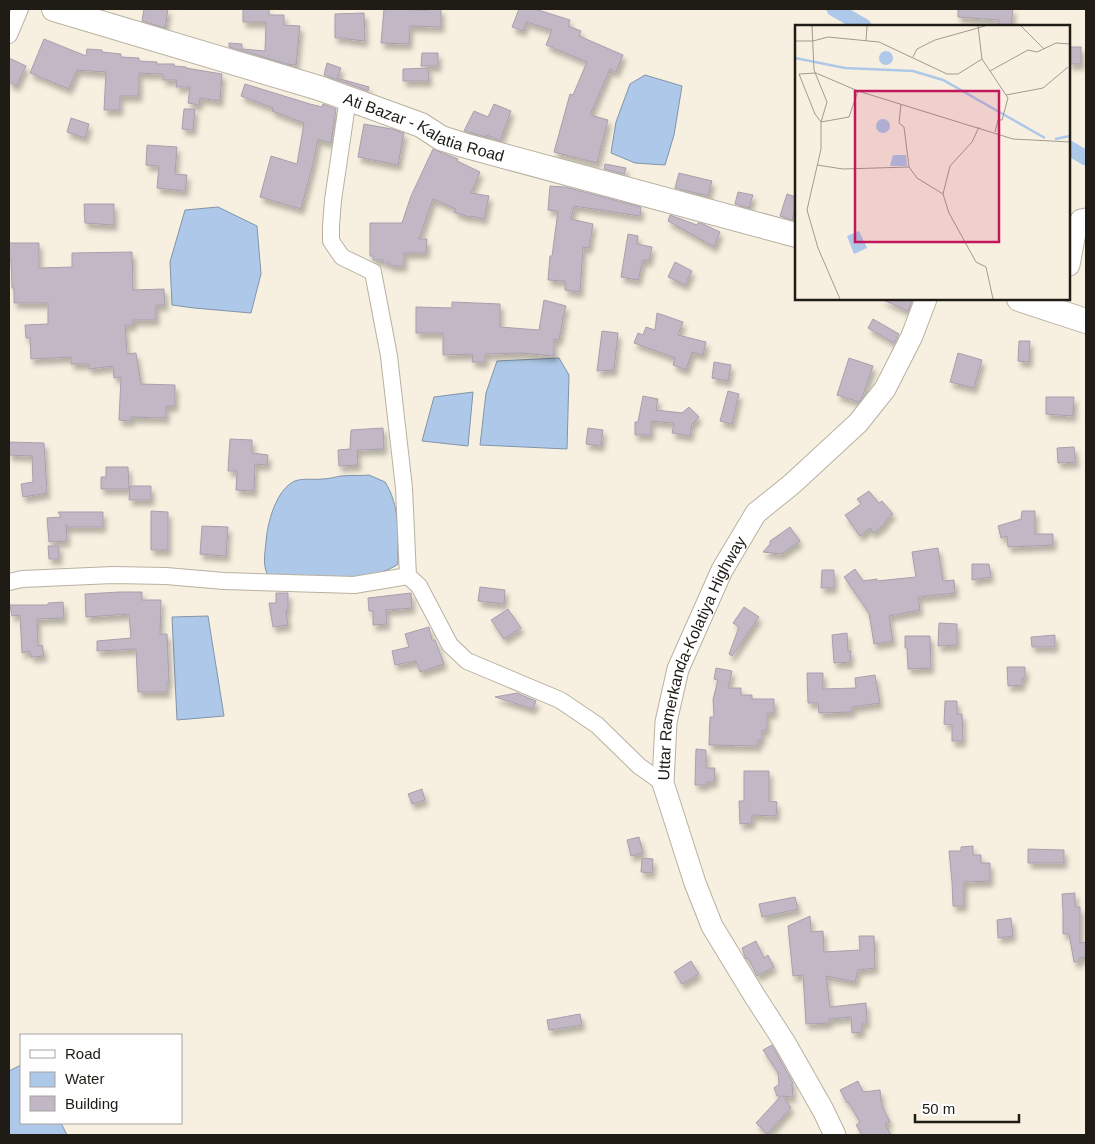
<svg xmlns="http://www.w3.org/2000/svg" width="1095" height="1144" viewBox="0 0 1095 1144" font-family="Helvetica,sans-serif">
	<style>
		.water { fill: #adc8e8; stroke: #8294a9 }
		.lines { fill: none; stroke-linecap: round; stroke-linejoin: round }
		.canal { stroke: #adc8e8; stroke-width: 15 }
		.building { fill: #c1b7c5; stroke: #a99fad; filter: url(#shadow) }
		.minor-casing { stroke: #b8b1a1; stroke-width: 18 }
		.tertiary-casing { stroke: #b8b1a1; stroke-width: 23 }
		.secondary-casing { stroke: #b8b1a1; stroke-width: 26 }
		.minor { stroke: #fff; stroke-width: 16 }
		.tertiary { stroke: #fff; stroke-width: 21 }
		.secondary { stroke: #fff; stroke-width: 24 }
		.labels { text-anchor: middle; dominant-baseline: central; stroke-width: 4.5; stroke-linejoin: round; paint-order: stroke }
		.street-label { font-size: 16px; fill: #1f1c16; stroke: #fefefe }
		.inset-river { fill: none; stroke: #adc8e8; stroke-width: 2.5 }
		.inset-road { fill: none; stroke: #a19b8f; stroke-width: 1 }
		.view { fill: #c2185b; fill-opacity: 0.15; stroke: #c2185b; stroke-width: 2.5 }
		.inset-edge { fill: none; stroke: #1f1c16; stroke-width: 2.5 }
	</style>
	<defs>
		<filter id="shadow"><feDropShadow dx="3" dy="5.5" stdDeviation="2.5" flood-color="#0004"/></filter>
	</defs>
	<rect width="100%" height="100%" fill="#f7f0e0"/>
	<!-- water -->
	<g class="water">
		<path d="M645,75l37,11 -8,49 -9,30 -30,-2 -24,-10 5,-31 14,-38z"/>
		<path d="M218,207l39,19 4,48 -10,39 -57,-5 -22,-3 -2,-43 15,-52z"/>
		<path d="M559,358l10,17 -2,74 -87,-4 6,-52 11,-32z"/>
		<path d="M473,392l-5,54 -46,-5 12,-44z"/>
		<path d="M369,475l16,7c15,23 13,53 13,80l-1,3c-33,20 -90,13 -128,11 -7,-7 -4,-24 -3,-34 1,-18 10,-53 29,-61 8,-3 18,-1 27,-2 7,0 13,-2 19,-3 9,-1 19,0 28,-1z"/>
		<path d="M208,616l16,100 -47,4 -5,-103z"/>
		<path d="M21,1065v58h40l6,12h-58v-64z"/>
	</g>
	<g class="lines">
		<!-- canal -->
		<g class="canal">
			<path d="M834,9l30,17"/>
			<path d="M1069,148l17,10"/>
		</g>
	</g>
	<!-- building -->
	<g class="building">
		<path d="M144,9h24l-3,19 -23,-7z"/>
		<path d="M243,9h26v6h15v10l16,1 -4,39 -9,-1 -58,-17v-4l13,1v5l23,2 1,-29h-23z"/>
		<path d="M384,9l44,1v-1h13v18l-31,-1 -1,18 -28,-1z"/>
		<path d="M519,9h16l35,11 -2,6 13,5 -2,5 44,19 -7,17 -6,-3 -20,46 18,5 -11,43 -43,-11 16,-58 3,1 14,-33 -41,-17 6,-15 -26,-8 -3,9 -11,-4z"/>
		<path d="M958,9h55l-2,16 -13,-1 1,-4 -41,-3z"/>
		<path d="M364,13l1,28 -18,-2v-1h-12v-24z"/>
		<path d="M44,39l42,17 1,-7 15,1v2l19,2v3l18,1v3l18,1v2h17v2l12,1v1l36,6 -2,27 -20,-3 -1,7 -11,-2 2,-16h-14l1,-7h-14v-6l-24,-1v23h-19v14h-16l2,-38 -29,-2 -8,19 -39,-16z"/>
		<rect x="1069" y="47" width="12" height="17"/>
		<path d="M422,53h16v13h-17z"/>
		<path d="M9,58l17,8 -10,20 -7,-4z"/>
		<path d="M327,63l14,5 -4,10 32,9 -1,4 -44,-16z"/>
		<path d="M428,68l1,13h-26v-12z"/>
		<path d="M245,84l65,20 12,3 1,-3 13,5 -5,34 -13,-4 -4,21 -13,49 -41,-12 11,-41 26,8 7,-41 -32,-12 1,-3 -32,-12z"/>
		<path d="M494,104l17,7 -11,30 -13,-6 -1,2 -22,-6 10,-20 14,6z"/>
		<path d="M184,109h11l-2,21 -11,-1z"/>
		<path d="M71,118l18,6 -4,14 -18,-6z"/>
		<path d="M364,124l28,5 12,4 -6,32 -40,-8z"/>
		<path d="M147,145l30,2 -2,27 12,1 -2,16 -28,-3 2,-22 -13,-1z"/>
		<path d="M433,149l25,10 -1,2 23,11 -9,21 18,3 -5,23 -14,-3 -1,1 -15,-5 2,-3 -23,-10 -14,40h8l-1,14h-22v13h-14v-3h-7v-3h-10v-4h-3v-33h32l9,-27z"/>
		<path d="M605,164l21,4 -2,6 -20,-5z"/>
		<path d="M679,173l33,8 -4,15 -33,-8z"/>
		<path d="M550,186l15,1 76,20 -1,9 -66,-10 -3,13 22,5 -4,24 -6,-1 -3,45 -15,-2v-9l-17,-1 2,-24h2l6,-45 -10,-1z"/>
		<path d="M738,192l15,3 -4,13 -14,-4z"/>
		<path d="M787,194l9,3v11l-4,12 -12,-4z"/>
		<path d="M84,204h30v21l-29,-2z"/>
		<path d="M670,215l27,10 1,-2h3l19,9 -6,15 -46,-26z"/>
		<path d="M628,234l10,2 -1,8 15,3 -3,14 -6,-1 -5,20 -17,-3z"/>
		<path d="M9,243h30v25l33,-1v-14l60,-1 1,38 31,-1 1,16h-9v15h-23v5h-8l2,29 9,-1 5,31 34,1v21h-9v12l-35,-1v4l-12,-1 2,-43 -7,1 -1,-12 -24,3v-5h-18v-7l-40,2 -1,-21h-4l-1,-13 23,-1v-21h-34v-15h-2l-1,-28h-2z"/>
		<path d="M675,262l17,9 -7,14 -17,-8z"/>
		<path d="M881,299h32l-5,12z"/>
		<path d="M544,300l22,6 -4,14h1l-4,20 -5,-1v17l-33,-3 -36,1v8h-13l1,-8 -30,1v-22h-27v-26l36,1v-6l48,2v23l39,3z"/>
		<path d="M657,313l26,9 -5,13 28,7 -3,13 -11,-3 -6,18 -13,-5 2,-7 -41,-15 4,-10 5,2 3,-8 9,3z"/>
		<path d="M873,319l26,15 -5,9 -26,-15z"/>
		<path d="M602,331l16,2 -4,37 -17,1z"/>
		<path d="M1019,341h11l-1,21 -11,-1z"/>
		<path d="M958,353l24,7 -8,28 -24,-6z"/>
		<path d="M849,358l24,8 -11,32 -3,4 -22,-7z"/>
		<path d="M714,362l17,3 -3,16 -16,-3z"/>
		<path d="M728,391l11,3 -7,30 -12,-3z"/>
		<path d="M643,396l15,3 -2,11 26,3 7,-6 10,10 -7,7 -2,12 -18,-3 2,-10 -23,-2v14h-16v-13h3z"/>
		<path d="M1046,397h28l-1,19 -27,-2z"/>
		<path d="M383,428l1,21 -27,1 1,15 -19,1 -1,-16 12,-1 1,-19z"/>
		<path d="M588,428l15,2 -2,16 -15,-2z"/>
		<path d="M230,439l22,1v13l16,2 -1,10 -12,-1 -1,27 -18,-1 1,-19h-9z"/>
		<path d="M9,442l35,1 3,50 -24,4 -2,-13 12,-2 -1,-26 -23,-1z"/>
		<path d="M1074,447l2,15 -18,1 -1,-15z"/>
		<path d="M106,467h22l1,22h-28v-12h5z"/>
		<path d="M130,486h21v14h-22z"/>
		<path d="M869,491l10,12 3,-2 11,13 -8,7 1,2 -13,10 -3,-5 -10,8 -15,-21 16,-11 -4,-5z"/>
		<path d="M151,511l17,1v38h-17z"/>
		<path d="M1022,511h13v23h18v11l-45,2 -1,-11 -6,2 -3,-12 23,-7z"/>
		<path d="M58,512h45v15h-35l-2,-3 1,17 -18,1 -2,-24 14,-1z"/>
		<path d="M202,526l26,1 -2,29 -26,-2z"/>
		<path d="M790,527l10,14 -19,13 -18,-2 7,-8v-3z"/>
		<path d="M48,546h11v13h-10z"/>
		<path d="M938,548l5,33 11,-1 1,13 -37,4 2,13 -31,6 4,25 -19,3 -5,-31 -25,-36 11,-8 8,12 14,-2v2l39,-4 -4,-25z"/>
		<path d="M972,564h17l2,13 -19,3z"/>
		<path d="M822,570h12v18h-13z"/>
		<path d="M480,587l25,3 -1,14 -26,-3z"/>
		<path d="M119,592h23v8h19l-1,34h7l2,48h-2v10h-29l-2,-43 -39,2v-10l34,-3 -2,-24 -43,3 -1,-23z"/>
		<path d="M276,593h12v17h-2l2,15 -15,2 -4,-24h7z"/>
		<path d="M411,593l1,15 -26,2 1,14 -14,1v-14h-4l-1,-13z"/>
		<path d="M63,602l1,16 -27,1 1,27 4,-1 2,11 -13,1 -1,-6 -8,2 -2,-38 -8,1 -2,-11h38v-2z"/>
		<path d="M744,607l15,10 -27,39 -3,-2 10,-27 -6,-4z"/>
		<path d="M508,609l13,19 -17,11 -13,-19z"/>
		<path d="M939,623l18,1v21l-19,1z"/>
		<path d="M429,627l3,13h3l9,24 -24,8 -4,-11 -21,4 -3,-14 17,-4 -4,-13z"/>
		<path d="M847,633l1,18h3l-1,11 -16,1 -2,-28z"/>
		<path d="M1055,635v12h-23l-1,-10z"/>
		<path d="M905,636h25l1,32 -23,1 -1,-21h-2z"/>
		<path d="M1007,667h18v11h-3v7l-14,1z"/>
		<path d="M716,668l16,3 -4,17h13v7h11v4h22v14h-7v17h-5v10h-4v6l-49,-1 1,-28h4l-1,-18 5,-19 -4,-1z"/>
		<path d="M807,673h16v16l33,-1 -1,-10 20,-3 5,28 -28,4v5l-33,1 -1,-10h-10z"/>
		<path d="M517,693l19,8 -3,8 -38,-12z"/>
		<path d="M945,701h12v13h5l1,27h-11v-16l-8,-1z"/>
		<path d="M696,749l10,1v18h9l-1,14h-8v3h-11z"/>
		<path d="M744,771h25v30l8,1 -1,14 -24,-1v8l-12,1 -1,-23h5z"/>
		<path d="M422,789l3,11 -13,4 -4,-10z"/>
		<path d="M639,837l4,16 -12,3 -4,-16z"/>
		<path d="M973,846v9h8v8h9v18l-26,1v24h-11l-1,-24 -3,-31h12v-4z"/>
		<path d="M1028,849l36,1v13h-36z"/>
		<path d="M642,858l11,1 -1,14 -11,-1z"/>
		<path d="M1075,893v14h5v36l6,-1v15l-7,1v4h-5l-5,-28h-6v-23l-1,-17z"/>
		<path d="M795,897l3,12 -36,8 -3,-13z"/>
		<path d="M810,916l1,16 12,-1 1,21 36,-2 -1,-14h15l1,32 -17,2 -3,12 -29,-6 4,31 36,-4 1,20h-5v9l-10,1 -1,-16 -22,2v4l-23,1 -3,-49 -10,1 -5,-50z"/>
		<path d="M1011,918l2,18 -15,2 -1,-18z"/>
		<path d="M756,941l8,17 4,-3 6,12 -17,9 -9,-18 -2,1 -1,-2 -3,-9z"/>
		<path d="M691,961l8,13 -17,10 -8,-12z"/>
		<path d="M580,1014l2,11 -33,5 -2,-10z"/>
		<path d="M772,1045l21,38 -1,1 1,13 -10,-1 8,12 -24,26 -11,-11 25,-27h-4l-3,-8 5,-4 -1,-11 -15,-23z"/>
		<path d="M858,1081l5,11 17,-2 2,16 8,16 -5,2 6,11h-29l-6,-10 4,-3 -12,-20 -1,1 -7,-13z"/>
	</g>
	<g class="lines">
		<defs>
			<g id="minor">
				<path d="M9,35l11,-26"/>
				<path d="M348,98l-15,102 -2,26v15l11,16 31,15 16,84 15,132 4,88"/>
				<path d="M9,582l13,-3 91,-4 53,1 58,5 130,4 54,-9 11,10 31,59 17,16 93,39 37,25 42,41 24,17"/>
			</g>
			<g id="tertiary">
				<path d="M1069,265l6,-32 6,-13 5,-1"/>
				<path id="s1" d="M835,1135l-12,-25 -38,-67 -31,-48 -42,-69 -17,-43 -32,-100 3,-61 12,-53 44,-99 34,-57 36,-29 66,-61 27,-34 27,-53 14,-37"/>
			</g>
			<g id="secondary">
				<path id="s2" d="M54,9l265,79 102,37 20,13 22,7 333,90"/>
				<path d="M1019,299l67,22"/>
			</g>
		</defs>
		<!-- minor casing -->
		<use href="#minor" class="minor-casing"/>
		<!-- tertiary casing -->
		<use href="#tertiary" class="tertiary-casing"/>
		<!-- secondary casing -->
		<use href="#secondary" class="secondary-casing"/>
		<!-- minor -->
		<use href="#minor" class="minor"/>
		<!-- tertiary -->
		<use href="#tertiary" class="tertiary"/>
		<!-- secondary -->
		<use href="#secondary" class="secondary"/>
	</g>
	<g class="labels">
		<!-- street labels -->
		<g class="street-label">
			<text stroke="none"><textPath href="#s2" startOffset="389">Ati Bazar - Kalatia Road</textPath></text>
			<text stroke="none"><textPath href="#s1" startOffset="526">Uttar Ramerkanda-Kolatiya Highway</textPath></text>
		</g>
	</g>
	<!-- overview -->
	<g transform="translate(795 25)">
		<rect width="275" height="275" fill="#f7f0e0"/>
		<path d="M84 33a7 7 0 1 1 14 0a7 7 0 1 1-14 0ZM81 101a7 7 0 1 1 14 0a7 7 0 1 1-14 0ZM98,130h13l1,11h-17zM64,206l8,17 -13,6 -7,-18z" fill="#adc8e8"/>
		<path class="inset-river" d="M0,33l50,10 68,3 30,9 102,58M260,114l15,-3"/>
		<path class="inset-road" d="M17,1l2,44 13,32 -6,20v27l-14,61 11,38 22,51M183,1l4,33 26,39 -6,22h-4l-3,12M226,1l23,23M0,16h18M18,16l15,-4 51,5 68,32h11l24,-15M71,16l1,-15M118,32l4,-8 18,-9 50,-14M195,46l38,-21 9,2 19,-9 14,1M21,48l-17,1 16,40 6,8 28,-5 9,-26M21,48l42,18 155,48 57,3M211,70l37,-7 25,-21M106,79l-2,19 5,4 5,40M184,102l-7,15 -22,24 -7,28 6,19 27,49 10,5 7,32M22,140l26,4 66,-2 8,11 26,16"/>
		<path class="view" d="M60,66h144v151h-144z"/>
		<rect width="275" height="275" class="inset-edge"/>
	</g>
	<!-- border -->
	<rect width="1095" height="1144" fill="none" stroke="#1f1c16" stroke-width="20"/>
	<!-- legend -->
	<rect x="20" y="1034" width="162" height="90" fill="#fefefe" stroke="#a5a4a1"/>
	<rect x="30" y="1050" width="25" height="8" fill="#ffffff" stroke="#a5a4a1"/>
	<text x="65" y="1059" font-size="15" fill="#1f1c16">Road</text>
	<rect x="30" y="1072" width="25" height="15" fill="#adc8e8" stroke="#a5a4a1"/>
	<text x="65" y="1084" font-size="15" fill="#1f1c16">Water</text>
	<rect x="30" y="1096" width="25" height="15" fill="#c1b7c5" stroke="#a5a4a1"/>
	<text x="65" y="1109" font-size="15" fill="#1f1c16">Building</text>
	<!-- scale -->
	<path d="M915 1114v8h104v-8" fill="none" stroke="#1f1c16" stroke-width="2.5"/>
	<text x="922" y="1114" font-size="15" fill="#1f1c16" stroke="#fefefe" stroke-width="4" paint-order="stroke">50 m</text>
</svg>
